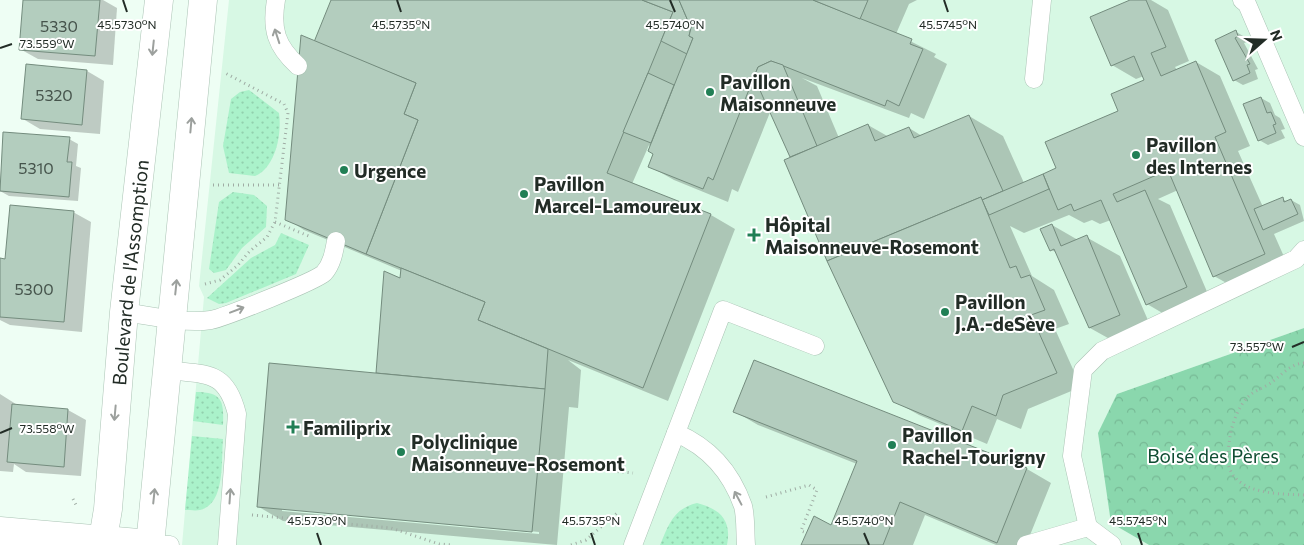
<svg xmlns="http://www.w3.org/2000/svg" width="1304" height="545" viewBox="0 0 1304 545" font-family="Commissioner,sans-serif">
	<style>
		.built { fill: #d7f8e4 }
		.grass { fill: url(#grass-dots) }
		.forest { fill: url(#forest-crowns) }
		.shadow { fill: #0003; fill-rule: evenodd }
		.building { fill: #b3cdbe; stroke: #748c7e }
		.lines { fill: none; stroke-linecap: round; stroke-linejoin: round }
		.service-casing { stroke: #aac3b4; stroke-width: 19 }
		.minor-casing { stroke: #aac3b4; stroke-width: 29 }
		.tertiary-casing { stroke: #aac3b4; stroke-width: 29 }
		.path { stroke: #9faca4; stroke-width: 3; stroke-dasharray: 1 4; stroke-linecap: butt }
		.service { stroke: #fff; stroke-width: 18 }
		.minor { stroke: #fff; stroke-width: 28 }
		.tertiary { stroke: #fff; stroke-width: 28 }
		.oneway { stroke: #9ca09d }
		.ticks { fill: none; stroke: #222c26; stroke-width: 2 }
		.poi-dot { fill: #217f55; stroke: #fff; stroke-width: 2 }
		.labels { text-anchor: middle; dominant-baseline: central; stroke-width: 4; stroke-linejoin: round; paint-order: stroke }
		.number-label { font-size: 16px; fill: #46544c }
		.poi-label { font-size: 19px; font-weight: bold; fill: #222c26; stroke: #fff; text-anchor: start }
		.street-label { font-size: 19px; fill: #222c26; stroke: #fff }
		.park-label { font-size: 19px; fill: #0f4d32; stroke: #fff }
		.ticks-label { font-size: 12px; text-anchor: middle; fill: #222c26; stroke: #fff; stroke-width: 4; stroke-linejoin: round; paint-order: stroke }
	</style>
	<defs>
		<pattern id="grass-dots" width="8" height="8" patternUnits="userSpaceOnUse" patternTransform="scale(1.25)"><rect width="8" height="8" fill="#aaf2ca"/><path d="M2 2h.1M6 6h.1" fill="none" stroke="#92d0ad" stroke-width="1.8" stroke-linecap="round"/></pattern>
		<pattern id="forest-crowns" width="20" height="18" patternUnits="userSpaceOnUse" patternTransform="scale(1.25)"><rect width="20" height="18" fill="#8ad7ad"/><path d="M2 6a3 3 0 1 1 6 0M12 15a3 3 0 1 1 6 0" fill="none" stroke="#77b995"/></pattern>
	</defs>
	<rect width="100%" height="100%" fill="#eefef4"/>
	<!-- built -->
	<path class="built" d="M229,0h1075v328l-187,66 -6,129 38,22h-967l22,-248 -5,-11z"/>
	<!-- grass -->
	<g class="grass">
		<path d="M249,90l30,23c3,20 -3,54 -24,63l-26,-3 -6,-27 8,-47 9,-7z"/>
		<path d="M233,192l21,3 13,11 -1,21 -24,21 -16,22 -12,3 -5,-4 10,-67z"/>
		<path d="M281,233l28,12 -13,29 -70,29 -7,1 -12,-6 44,-40 24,-13z"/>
		<path d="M196,392c26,0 28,9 27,33l-30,-4z"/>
		<path d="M192,436l31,3c-2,20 3,65 -23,71 -4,1 -11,0 -15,0z"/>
		<path d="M697,503c23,6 35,17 30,42h-67c9,-21 13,-36 37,-42z"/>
	</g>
	<!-- forest -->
	<path class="forest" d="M1304,328v217h-155l-38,-22 -13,-90 19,-39z"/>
	<!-- shadow -->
	<g class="shadow">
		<path d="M24,0h79l14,8 -4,57 -75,-6 -18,-10z"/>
		<path d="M332,0h585l-8,4 -13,30 40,20 -2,3 13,7 -23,55 -13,-6 -2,5 -107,-40 15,8 22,52 29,-13 21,12 20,-9 13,8 47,-20 34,20 21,47 34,-14 61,-58 27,-30 -2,-5 -8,3 -24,-14 21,-65h18l17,10 21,51 -14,6 2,3 19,-8 24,14 30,70 -12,5 25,56 20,-8 4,3 4,-2 9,5 4,16 -30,13 15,34 -50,22 -25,-14 -36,-86 -20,9 12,6 41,96 -40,17 -24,-14 -36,-84 -11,4 -8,-4 -8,3 -15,-8 -45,18 -14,-7 22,50 22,14 15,34 -14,5 26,58 -53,22 -7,20 -24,-10 -10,25 -68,-29 -25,-14 -123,-291 -33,82 -6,-3 -4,13 -54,-22 -25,-14 5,-13 -5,-8 -17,39 79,31 24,14 -67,172 -100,-41 13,10 -3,38 -9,-1 -12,138 -274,-24 -24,-14 123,-132 -5,-3 24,-92 1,-9 -98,-41 -17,-11 28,-176zM282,508l257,24v2l-257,-23z"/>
		<path d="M1236,32l9,5 2,5 -3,1 14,26 -3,1 3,9 -15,6 -9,-5 -17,-40z"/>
		<path d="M87,71l17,10 -4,53 -60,-5 -17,-10z"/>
		<path d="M1261,98l9,5 5,12 5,3 5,11 -4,1 4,8 -17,7 -9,-5z"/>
		<path d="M5,133l64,6 9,5 -2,22 5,2 -3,33 -69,-5 -9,-5z"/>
		<path d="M73,212l18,10 -9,110 -72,-7 -10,-5v-60h7z"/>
		<path d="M1052,225l26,15 8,-3 34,19 34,78 -30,13 -34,-19 -32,-75 -7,-3z"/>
		<path d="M754,361l273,108 24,14 -25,62h-30l-71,-30 -12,30h-110l28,-18 26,-63 -99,-39 -24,-14z"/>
		<path d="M0,394l19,12 49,4 18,10 -5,56 -55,-4 -12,-8 -1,8 -13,-1z"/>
	</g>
	<!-- building -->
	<g class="building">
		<path d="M23,0h77l-5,56 -76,-6z"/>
		<path d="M331,0h311l31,12 -66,161 104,41 -68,174 -165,-68 7,-18 -119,-48 52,-134 -14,-6 12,-31 -102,-41z"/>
		<path d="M642,0h37l9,21 4,3 -3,12 4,2 -6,16 -26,-13 12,-29z"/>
		<path d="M679,0h134l99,39 -2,5 13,5 -24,57 -12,-6 -2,6 -114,-45 -13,6 -45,113 -5,-3 -5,12 -55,-22 5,-13 -5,-3 45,-113 -4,-2 3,-12 -4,-3z"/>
		<path d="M813,0h55l-8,19z"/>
		<path d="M1130,0h16l20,47 -15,6 10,23 35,-15 30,71 -11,5 50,117 -52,23 -45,-107 -55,24 4,8 28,-12 42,97 -41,18 -45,-105 -27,11 -3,-7 -13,6 -15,-36 13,-6 -11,-26 73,-31 -7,-17 33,-14 -10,-24 -23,10 -21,-49z"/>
		<path d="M1236,30l2,6 -3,2 15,26 -3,1 3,8 -17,8 -18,-41z"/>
		<path d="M301,35l115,48 -12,31 14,6 -52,134 -81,-34z"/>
		<path d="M771,61l12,4 34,81 -27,11 -36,-80 4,-10z"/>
		<path d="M26,64l61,6 -5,55 -61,-6z"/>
		<path d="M648,73l26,12 -23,58 -28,-11z"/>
		<path d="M1261,97l6,16 4,-1 5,12 -3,1 3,8 -18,8 -15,-37z"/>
		<path d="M969,115l34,76 -21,9 -1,-3 -154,64 -43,-101 84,-36 7,17 34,-14 5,11z"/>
		<path d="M3,132l67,5 -3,25h5l-3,35 -69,-6z"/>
		<path d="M1043,174l6,15 -60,26 -7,-15z"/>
		<path d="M981,197l29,71 6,-2 5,12 9,-3 15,35 -14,5 26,58 -54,22 -7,21 -24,-10 -10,25 -69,-29 -66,-141z"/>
		<path d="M1283,197l1,5 7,-3 7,15 -35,16 -9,-21z"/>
		<path d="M10,205l64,6 -10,111 -64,-5v-59l5,1z"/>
		<path d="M1052,224l9,22 26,-11 33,80 -31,13 -35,-79 -4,2 -10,-22z"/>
		<path d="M401,268l84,34 -7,18 70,29 -3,40 -169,-16 8,-102 16,7z"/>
		<path d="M754,360l273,108 -30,75 -97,-41 -17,43h-82l13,-29 17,9 26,-64 -124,-49z"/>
		<path d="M269,363l276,26 -13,143 -275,-25z"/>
		<path d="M12,404l56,5 -4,58 -57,-5z"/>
	</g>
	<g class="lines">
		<defs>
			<g id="service">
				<path d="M276,0c-5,29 0,46 22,66"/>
				<path d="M1242,0l5,4 57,133"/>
				<path d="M1034,79l8,-79"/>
				<path d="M124,312c27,4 60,12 87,8 14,-3 105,-39 113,-47 8,-9 10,-21 12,-32"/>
				<path d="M167,370c40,5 59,0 70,44l-10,131"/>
				<path d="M676,433c33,14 55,39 67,73 3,11 2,27 3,39"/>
				<path d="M150,544l20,1"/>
				<path d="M633,545l90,-235 92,36"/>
				<path d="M1026,545l62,-18"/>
				<path d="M1112,545l-24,-18 -16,-71 11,-86 19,-19 194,-92 8,-9"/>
			</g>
			<path id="minor" d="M0,531l150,13"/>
			<g id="tertiary">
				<path id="s1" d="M102,545l6,-36 16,-197 35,-312"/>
				<path d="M150,545l53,-545"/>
			</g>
		</defs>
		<!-- service casing -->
		<use href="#service" class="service-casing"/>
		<!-- minor casing -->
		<use href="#minor" class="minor-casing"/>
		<!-- tertiary casing -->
		<use href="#tertiary" class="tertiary-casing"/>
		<!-- path -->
		<g class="path">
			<path d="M213,185h66"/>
			<path d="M275,222l36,15"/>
			<path d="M205,284l15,-4 17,-14 13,-15 17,-14 8,-15 13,-109 -4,-9 -59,-31"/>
			<path d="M1304,363c-14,1 -21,11 -32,19 -6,5 -17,8 -23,14 -10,9 -17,27 -19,41 -1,9 -4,21 -1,30 9,28 53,27 75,28"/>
			<path d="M538,464l95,9"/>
			<path d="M766,497l43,-12 8,5 -16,41 6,2"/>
			<path d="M73,499l4,8"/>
			<path d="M252,515l139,13 48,16 13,1"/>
			<path d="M571,545l15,-5 31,-27"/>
		</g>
		<!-- service -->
		<use href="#service" class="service"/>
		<!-- minor -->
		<use href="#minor" class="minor"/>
		<!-- tertiary -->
		<use href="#tertiary" class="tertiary"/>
	</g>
	<!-- one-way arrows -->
	<defs><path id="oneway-shaft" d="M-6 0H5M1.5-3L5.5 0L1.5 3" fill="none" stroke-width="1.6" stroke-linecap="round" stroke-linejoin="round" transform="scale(1.25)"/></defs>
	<g class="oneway">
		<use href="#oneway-shaft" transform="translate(277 36) rotate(-108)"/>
		<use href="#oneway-shaft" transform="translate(153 48) rotate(96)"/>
		<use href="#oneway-shaft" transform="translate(191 125) rotate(-85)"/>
		<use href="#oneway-shaft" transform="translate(176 287) rotate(-84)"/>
		<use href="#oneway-shaft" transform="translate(237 310) rotate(-21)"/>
		<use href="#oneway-shaft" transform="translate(115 413) rotate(95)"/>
		<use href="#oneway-shaft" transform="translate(154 496) rotate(-84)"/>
		<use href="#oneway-shaft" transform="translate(230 496) rotate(-86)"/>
		<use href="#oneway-shaft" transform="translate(738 498) rotate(-118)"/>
	</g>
	<!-- ticks -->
	<path class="ticks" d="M123,0l4,12M397,0l4,12M670,0l5,12M944,0l4,12M0,48l12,-4M1292,347l12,-5M0,433l12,-5M317,533l4,12M591,533l4,12M864,533l5,12M1138,533l4,12"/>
	<!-- markers -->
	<g class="poi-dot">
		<circle cx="710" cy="92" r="5"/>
		<circle cx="1136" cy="155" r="5"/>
		<circle cx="344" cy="170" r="5"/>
		<circle cx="524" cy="194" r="5"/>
		<path d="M751.5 227.5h5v5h5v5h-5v5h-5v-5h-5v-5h5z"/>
		<circle cx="945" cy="312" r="5"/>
		<path d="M290.5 419.5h5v5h5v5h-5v5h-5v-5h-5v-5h5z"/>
		<circle cx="892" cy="445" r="5"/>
		<circle cx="401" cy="452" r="5"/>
	</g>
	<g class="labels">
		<!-- number labels -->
		<g class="number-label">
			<text x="59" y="25">5330</text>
			<text x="54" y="94">5320</text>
			<text x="36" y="167">5310</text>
			<text x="34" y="288">5300</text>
		</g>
		<!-- poi labels -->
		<g class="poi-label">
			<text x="720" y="81">Pavillon<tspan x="720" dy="22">Maisonneuve</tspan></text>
			<text x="1146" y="144">Pavillon<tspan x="1146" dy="22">des Internes</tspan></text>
			<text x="354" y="170">Urgence</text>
			<text x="534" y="183">Pavillon<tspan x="534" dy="22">Marcel-Lamoureux</tspan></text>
			<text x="765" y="224">Hôpital<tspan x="765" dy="22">Maisonneuve-Rosemont</tspan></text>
			<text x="955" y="301">Pavillon<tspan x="955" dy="22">J.A.-deSève</tspan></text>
			<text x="303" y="427">Familiprix</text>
			<text x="902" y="434">Pavillon<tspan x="902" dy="22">Rachel-Tourigny</tspan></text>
			<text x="411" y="441">Polyclinique<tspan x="411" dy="22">Maisonneuve-Rosemont</tspan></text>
		</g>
		<!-- street labels -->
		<g class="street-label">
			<text stroke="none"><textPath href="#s1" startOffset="274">Boulevard de l'Assomption</textPath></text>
		</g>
		<!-- park labels -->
		<g class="park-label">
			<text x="1213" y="455">Boisé des Pères</text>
		</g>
	</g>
	<g class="ticks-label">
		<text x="127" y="29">45.5730°N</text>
		<text x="401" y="29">45.5735°N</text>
		<text x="675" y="29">45.5740°N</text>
		<text x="948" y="29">45.5745°N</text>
		<text x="47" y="48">73.559°W</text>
		<text x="1257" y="351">73.557°W</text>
		<text x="47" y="433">73.558°W</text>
		<text x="317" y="525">45.5730°N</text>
		<text x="591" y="525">45.5735°N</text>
		<text x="864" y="525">45.5740°N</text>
		<text x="1138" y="525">45.5745°N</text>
	</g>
	<!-- north arrow -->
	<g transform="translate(1264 40) rotate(70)" stroke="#ffffff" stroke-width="4" paint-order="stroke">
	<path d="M0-4L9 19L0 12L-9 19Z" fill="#222c26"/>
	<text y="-8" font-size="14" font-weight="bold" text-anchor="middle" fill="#222c26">N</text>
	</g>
</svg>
